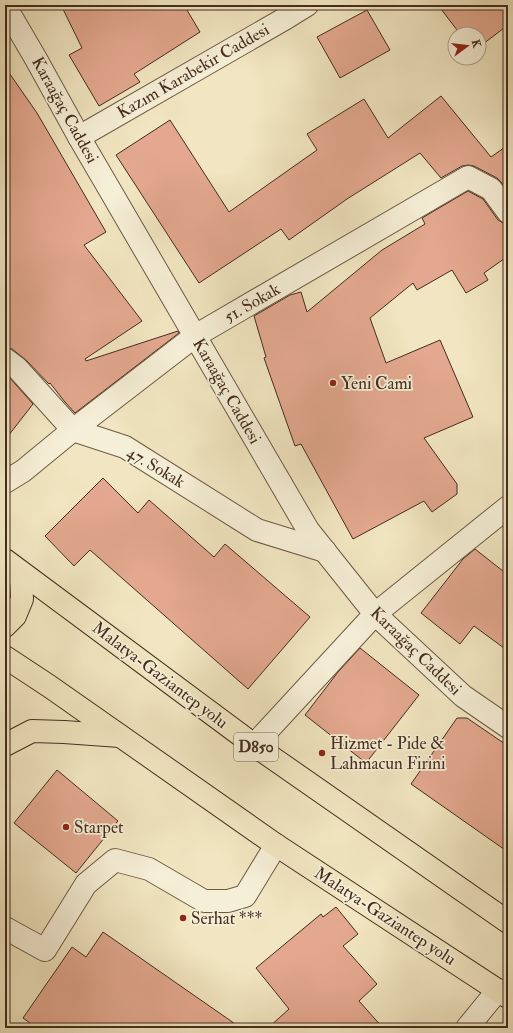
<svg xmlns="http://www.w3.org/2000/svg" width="513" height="1033" viewBox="0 0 513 1033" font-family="'IM FELL Double Pica',serif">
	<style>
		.building { fill: #e3a88f; stroke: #432d1e }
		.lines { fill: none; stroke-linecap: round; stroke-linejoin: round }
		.minor-casing { stroke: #6e5b47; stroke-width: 24 }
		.highway-casing { stroke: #432d1e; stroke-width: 24 }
		.minor { stroke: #f6efd7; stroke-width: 22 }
		.highway { stroke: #f1e6c1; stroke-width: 22 }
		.poi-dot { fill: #8f2418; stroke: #f6efd7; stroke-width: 1.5 }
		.labels { text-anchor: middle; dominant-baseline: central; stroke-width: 3.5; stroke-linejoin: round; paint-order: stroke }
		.shield { fill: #f6efd7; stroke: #796756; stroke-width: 1 }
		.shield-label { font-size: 16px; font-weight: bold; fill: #432d1e }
		.street-label { font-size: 17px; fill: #432d1e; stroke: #f6efd7 }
		.poi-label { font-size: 17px; fill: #432d1e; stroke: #f6efd7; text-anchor: start }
	</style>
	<rect width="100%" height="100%" fill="#f1e6c1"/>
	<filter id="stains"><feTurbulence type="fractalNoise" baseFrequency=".005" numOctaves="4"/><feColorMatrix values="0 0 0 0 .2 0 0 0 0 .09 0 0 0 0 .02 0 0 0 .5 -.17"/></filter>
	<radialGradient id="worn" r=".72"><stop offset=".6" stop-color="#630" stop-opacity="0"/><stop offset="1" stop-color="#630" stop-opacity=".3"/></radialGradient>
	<!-- building -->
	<g class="building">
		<path d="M61,5h123l16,27 -66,42 6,8 -41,24 -30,-51 13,-7z"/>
		<path d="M438,5h70v20l-29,22v-13h-19z"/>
		<path d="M367,10l23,40 -50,28 -23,-41z"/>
		<path d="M5,67l32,46 69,119 -22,13 58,76 -57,38 1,2 92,-30 1,2 -104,80 -10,-11 -15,-19 -1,1 -23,-24 -14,-11 -7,-2z"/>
		<path d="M441,96l50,61 17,-12v46l-7,-9 -4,-4 -23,-12 -6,-1 -6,1 -21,12 -21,-25 -73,46 -58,41 -8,-11 -82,54 -83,-128 54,-35 59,92 88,-62 -10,-16 57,-35 24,39z"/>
		<path d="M468,191l15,8 15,21 5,3 5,1v32l-24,17 4,7 -22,13 -14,-23 -35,20 -4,-7 -43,35 16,45 54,-23 33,77 -49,21 33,46v10l-25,18 -8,-11 -71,38 -52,-95 -6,2 -31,-88 2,-1 -12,-41 36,-21 11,-3 6,20 75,-62 43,-26 -3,-6z"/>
		<path d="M5,375l4,2 24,27 -28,36z"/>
		<path d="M103,478l35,35 11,-13 65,57 11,-13 85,73 -62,72 -158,-139 -16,16 -29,-30z"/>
		<path d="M475,549l33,26v76l-34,-25 -14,18 -39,-31 42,-54z"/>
		<path d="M360,648l59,47 -53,68 -61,-48 33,-43z"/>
		<path d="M457,718h10l41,28v106l-97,-68z"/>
		<path d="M57,770l61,51 -42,52 -62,-50z"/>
		<path d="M336,907l22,27 -15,12 34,38 -18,17 24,27h-115l21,-19 -33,-41 65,-54 2,3z"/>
		<path d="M103,932l138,96h-204l-14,-10 49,-71 14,10z"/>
	</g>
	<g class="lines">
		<defs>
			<g id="minor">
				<path d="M5,6l31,53 43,78 229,393 67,84 88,82 45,31"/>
				<path d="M79,137l207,-119 21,-13"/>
				<path d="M5,359l12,9 56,62 52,17 132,83 68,21"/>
				<path d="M5,482l18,-11 50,-41 122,-94 273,-159 23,12 17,23"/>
				<path d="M254,745l121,-131 133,-107"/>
				<path d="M5,928l40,22 41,-66 29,-24 34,9 55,32h24l17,-5 31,-51"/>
				<path d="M467,1028l31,-38"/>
			</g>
			<g id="highway">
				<path d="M5,560l249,185 254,177"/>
				<path d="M5,626l10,-10 7,-17 -1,-19 -10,-14"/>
				<path d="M5,657l44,29 227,159 232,152"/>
				<path d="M5,745l27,-14 32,1 56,4"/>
			</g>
		</defs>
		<!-- minor casing -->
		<use href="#minor" class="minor-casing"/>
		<!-- highway casing -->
		<use href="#highway" class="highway-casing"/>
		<!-- minor -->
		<use href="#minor" class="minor"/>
		<!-- highway -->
		<use href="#highway" class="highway"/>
	</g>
	<!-- markers -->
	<g class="poi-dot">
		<circle cx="333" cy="383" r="4"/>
		<circle cx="322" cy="753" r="4"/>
		<circle cx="66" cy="827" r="4"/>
		<circle cx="183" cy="918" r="4"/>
	</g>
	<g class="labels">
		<!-- shield labels -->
		<rect class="shield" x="234" y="733" width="44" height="28" rx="3"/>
		<g class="shield-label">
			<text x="256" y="747">D850</text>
		</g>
		<!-- street labels -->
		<g class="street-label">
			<text transform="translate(193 71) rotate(-30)">Kazım Karabekir Caddesi</text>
			<text transform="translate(65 110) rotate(61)">Karaağaç Caddesi</text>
			<text transform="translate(252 303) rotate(-30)">51. Sokak</text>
			<text transform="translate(227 391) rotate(60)">Karaağaç Caddesi</text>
			<text transform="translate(156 467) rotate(31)">47. Sokak</text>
			<text transform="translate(416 651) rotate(44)">Karaağaç Caddesi</text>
			<text transform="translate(160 675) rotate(37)">Malatya-Gaziantep yolu</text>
			<text transform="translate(385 916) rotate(33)">Malatya-Gaziantep yolu</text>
		</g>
		<!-- poi labels -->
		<g class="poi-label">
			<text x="341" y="383">Yeni Cami</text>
			<text x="330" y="743">Hizmet - Pide &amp;<tspan x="330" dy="20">Lahmacun Firini</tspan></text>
			<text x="74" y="827">Starpet</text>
			<text x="191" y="918">Serhat ***</text>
		</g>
	</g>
	<!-- margin -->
	<rect width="513" height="1033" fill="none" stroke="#f1e6c1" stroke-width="20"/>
	<rect x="6" y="6" width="501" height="1021" fill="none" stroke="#432d1e" stroke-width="2"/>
	<rect x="10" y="10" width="493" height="1013" fill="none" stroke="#432d1e"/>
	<!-- north arrow -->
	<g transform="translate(467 46) rotate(75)"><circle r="19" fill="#f6efd7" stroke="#aea18d"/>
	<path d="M0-3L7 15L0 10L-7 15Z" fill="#8f2418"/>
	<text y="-6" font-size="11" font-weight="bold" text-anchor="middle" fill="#432d1e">K</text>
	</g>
	<rect width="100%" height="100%" filter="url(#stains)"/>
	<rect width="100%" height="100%" fill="url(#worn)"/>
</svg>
